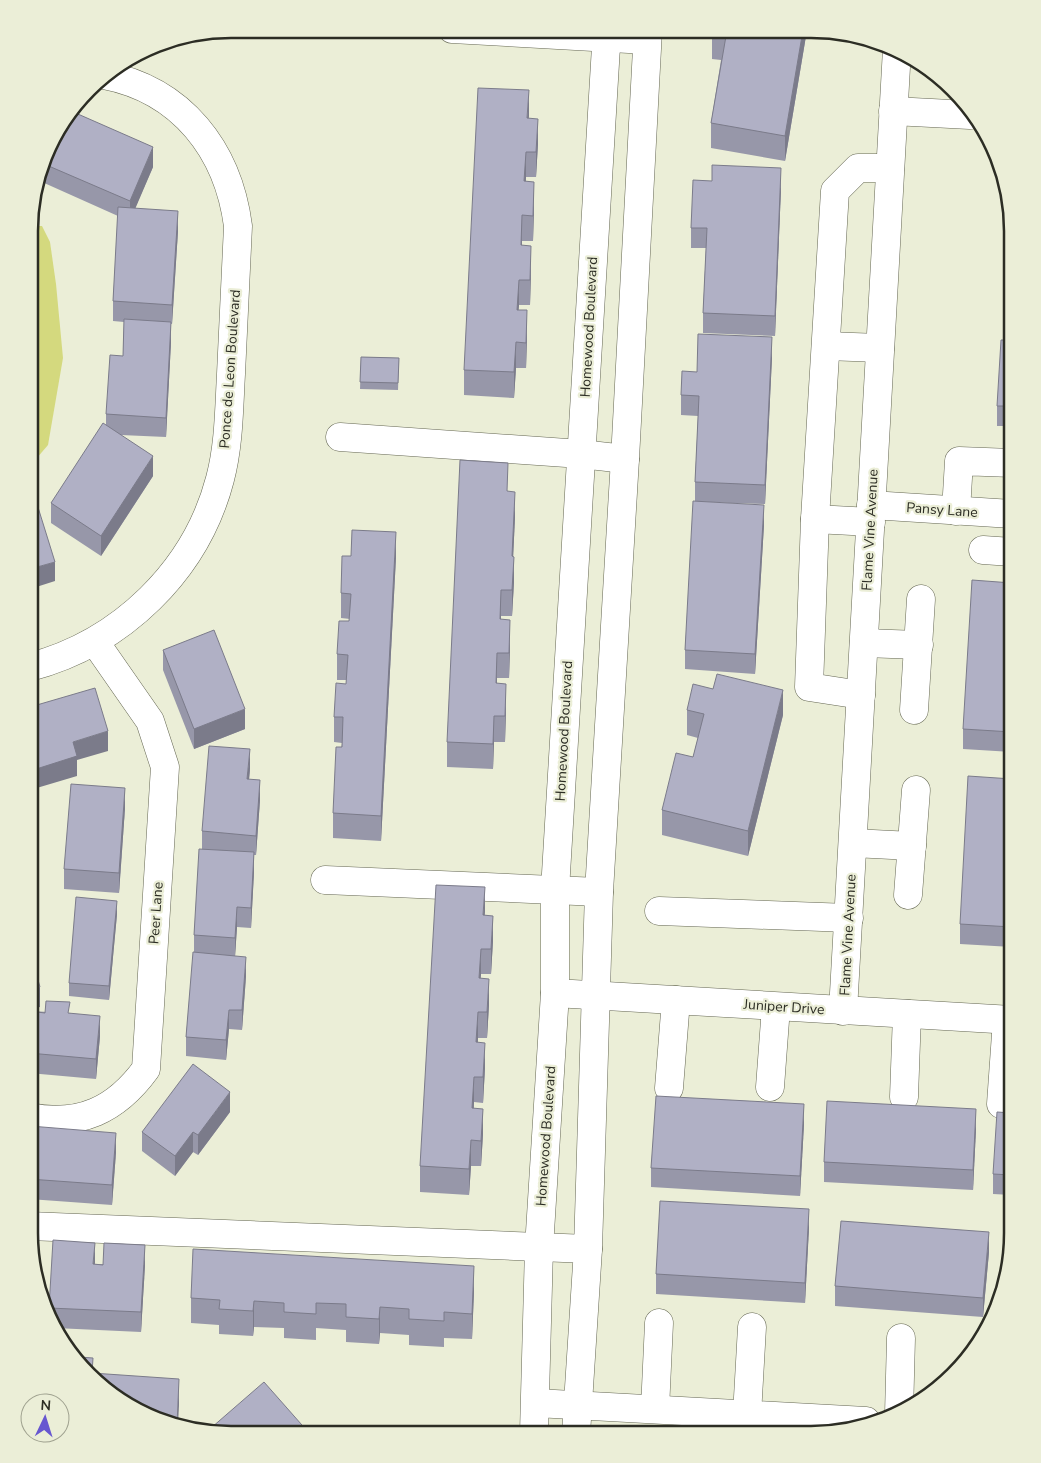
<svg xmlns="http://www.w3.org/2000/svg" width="1041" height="1463" viewBox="0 0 1041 1463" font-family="'Nunito Sans',sans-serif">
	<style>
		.water { fill: #d4d97e }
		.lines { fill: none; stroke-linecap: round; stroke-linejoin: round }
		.minor-casing { stroke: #656753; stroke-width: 29 }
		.minor { stroke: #fff; stroke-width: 28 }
		.wall { fill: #9797a9 }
		.shaded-wall { fill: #7b7b8a }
		.building { fill: #b0b0c5; stroke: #7b7b8a }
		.labels { text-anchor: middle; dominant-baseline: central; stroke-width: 4.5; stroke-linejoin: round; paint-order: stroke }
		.street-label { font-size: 14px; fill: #2c2d24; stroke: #ebeed7 }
		.rim { fill: none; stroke: #2c2d24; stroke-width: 2.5 }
	</style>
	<rect width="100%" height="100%" fill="#ebeed7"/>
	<!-- water -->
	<path class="water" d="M30,226h12l8,16 6,42 7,74 -15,87 -18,21z"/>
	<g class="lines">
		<defs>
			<g id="minor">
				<path d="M452,29l195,11"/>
				<path d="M893,111l77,4"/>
				<path d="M826,346l54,2"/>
				<path d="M340,437l241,17 44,5"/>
				<path d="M871,505l141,9"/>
				<path d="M956,511l3,-50 53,2"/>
				<path d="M815,519l56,3"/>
				<path d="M983,550l29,2"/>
				<path d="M864,643l55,2"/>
				<path d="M30,667c91,-24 166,-96 190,-188 9,-34 9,-70 11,-105 2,-50 5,-99 7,-148 -10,-76 -56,-136 -134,-151"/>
				<path d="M861,695l-52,-8 6,-168 20,-328 23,-23h32"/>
				<path d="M914,710l7,-111"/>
				<path d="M853,843l59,3"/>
				<path d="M325,880l274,12"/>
				<path d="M908,895l8,-105"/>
				<path d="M659,911l190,7"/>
				<path d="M555,993l457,27"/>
				<path d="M843,1011l54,-962"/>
				<path d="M770,1087l6,-80"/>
				<path d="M669,1088l7,-88"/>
				<path d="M904,1097l3,-83"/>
				<path d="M1001,1104l6,-84"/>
				<path d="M29,1117c51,10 87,-7 117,-48l19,-302 -15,-46 -55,-79"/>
				<path d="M29,1226l559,23"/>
				<path d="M536,1403l330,18"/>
				<path d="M655,1409l4,-86"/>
				<path d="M899,1414l2,-76"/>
				<path d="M747,1415l5,-88"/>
				<path d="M534,1433l5,-185 16,-255v-103l52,-860"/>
				<path d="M576,1434l12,-185 11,-357 26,-433 23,-429"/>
			</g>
		</defs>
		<!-- minor casing -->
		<use href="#minor" class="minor-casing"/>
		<!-- minor -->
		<use href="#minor" class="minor"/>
	</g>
	<!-- wall -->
	<g class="wall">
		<path d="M807,30l-22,131 -74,-13v-25l10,-63 -9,-1v-25z"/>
		<path d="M529,118l9,26 -2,33h-10v5l8,26 -1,33h-11v4l9,26 -1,34h-11l-1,5 9,26 -1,32h-10l-2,30 -50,-3v-25z"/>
		<path d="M54,135l99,32 -18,41 43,23 -6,93h-1v18l-5,95 -45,-2 32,41 -52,80 -50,-33v-20l55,-77v-12l17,-58 1,-34 -11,-1v-20l5,-85 -76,-34v-11z"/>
		<path d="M781,188l-6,148 -72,-3v-20l3,-65h-15v-20z"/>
		<path d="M1012,340v86h-15v-20z"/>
		<path d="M361,357l38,1 -1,32 -38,-1z"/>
		<path d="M772,357l-7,147 -67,-2 66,23 -9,149 -70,-5v-19l10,-149v-19l3,-66 -17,-1v-20l16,-23z"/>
		<path d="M508,492l7,25 -2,40 1,25 -2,34h-11v4l9,26 -1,32h-12v5l9,26 -1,33h-11l-1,27 -46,-2v-25z"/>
		<path d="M396,557l-15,284 -48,-3v-25l9,-70 -8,-1v-25l12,-33 1,-4h-10v-26l12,-33 1,-2 -9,-1v-25z"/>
		<path d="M1012,583v169l-49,-3v-20z"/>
		<path d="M163,650l82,79 -51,20 -31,-79z"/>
		<path d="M687,710l96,5 -35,141 -86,-21v-25l31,-53 5,-19 -11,-3z"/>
		<path d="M250,769l-1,11 11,20 -4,55h-2v17l-3,56 -14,-1 -2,29 11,20 -4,54 -13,-1 -3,31 -40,-4v-19l8,-85v-17l8,-85v-19z"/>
		<path d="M1012,779v168l-52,-3v-20z"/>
		<path d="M125,808l-6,85 -55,-4v-20z"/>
		<path d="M117,914l-8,86 -40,-4v-13z"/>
		<path d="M485,915l8,26 -2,33h-10l-1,5 9,26 -2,33h-9v4l7,26 -2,35 -9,-1v6l9,26 -2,32h-10l-2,29 -49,-3v-26z"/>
		<path d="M29,1011l41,2 30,23 -4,43 -67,-6z"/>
		<path d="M230,1112l-32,43 -5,-3 -18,24 -33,-25v-19z"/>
		<path d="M1012,1113v82l-19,-1v-20z"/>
		<path d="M804,1124l-4,72 -149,-9v-19z"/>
		<path d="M976,1129l-3,61 -149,-8v-20z"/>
		<path d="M29,1135l87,17 -4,53 -83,-6z"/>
		<path d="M809,1228l-4,75 -149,-9v-20z"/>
		<path d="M989,1252l-6,65 -148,-11v-20z"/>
		<path d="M94,1264l51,1 -4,67 -86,-4 -6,-7v-13z"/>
		<path d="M474,1291l-2,48 -28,-1v9l-35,-2v-10l-29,-2 -1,11 -33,-2v-12l-30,-2v12l-32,-2v-10l-30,-1 -1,9 -34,-2v-9l-28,-2v-25z"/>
		<path d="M211,1428l98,5h-98z"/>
	</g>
	<!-- shaded-wall -->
	<g class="shaded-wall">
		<path d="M803,30h4l-22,131v-25z"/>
		<path d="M529,90v26l-2,27v-25z"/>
		<path d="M538,119v25l-2,33v-25z"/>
		<path d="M153,147v20l-23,54v-20z"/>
		<path d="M526,152v25l-2,30v-26z"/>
		<path d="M781,168v20l-6,148v-20z"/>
		<path d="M534,182v26l-1,33v-25z"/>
		<path d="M178,211v20l-6,93v-19z"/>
		<path d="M522,215v26l-1,29v-25z"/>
		<path d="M531,246v25l-1,34v-25z"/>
		<path d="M519,280v25l-2,30v-25z"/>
		<path d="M527,310v26l-1,32v-25z"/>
		<path d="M171,322v20l-5,95v-19z"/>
		<path d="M772,337v20l-7,147v-19z"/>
		<path d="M516,342v26l-2,30v-26z"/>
		<path d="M153,456v20l-52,80v-20z"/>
		<path d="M515,492v25l-3,65v-26z"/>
		<path d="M764,505v20l-9,149v-20z"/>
		<path d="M396,532v25l-15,284v-25z"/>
		<path d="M514,557v25l-2,34v-26z"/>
		<path d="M55,562v19l-25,8v-20z"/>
		<path d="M501,590v26l-1,29v-26z"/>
		<path d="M510,620v26l-1,32v-25z"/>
		<path d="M497,653v25l-1,31v-26z"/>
		<path d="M506,684v25l-1,33v-26z"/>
		<path d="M783,690v25l-35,141v-25z"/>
		<path d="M245,709v20l-51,20v-20z"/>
		<path d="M494,716v26l-1,27v-25z"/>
		<path d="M108,731v20l-31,9v16l-47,14v-19l43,-29z"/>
		<path d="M250,749v20l-3,30v-20z"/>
		<path d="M260,780v20l-4,55v-19z"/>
		<path d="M125,788v20l-6,85v-20z"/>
		<path d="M254,852v20l-3,56v-20z"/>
		<path d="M485,887v25l-2,28v-25z"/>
		<path d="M117,901v13l-8,86v-14z"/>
		<path d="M237,907v20l-2,30v-19z"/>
		<path d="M493,916v25l-2,33v-25z"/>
		<path d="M481,949v25l-2,30v-26z"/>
		<path d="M246,957v19l-4,54v-20z"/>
		<path d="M489,979v26l-2,33v-26z"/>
		<path d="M40,987v20l-11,3v-20z"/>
		<path d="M229,1010v19l-3,31v-20z"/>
		<path d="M478,1012v26l-2,29v-25z"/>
		<path d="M100,1016v20l-4,43v-20z"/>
		<path d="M485,1043v25l-2,35v-26z"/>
		<path d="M474,1077v25l-2,31v-25z"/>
		<path d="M230,1092v20l-32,43v-20z"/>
		<path d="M804,1104v20l-4,72v-20z"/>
		<path d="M483,1109v25l-2,32v-25z"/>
		<path d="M976,1109v20l-3,61v-20z"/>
		<path d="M193,1132v20l-18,24v-20z"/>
		<path d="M116,1133v19l-4,53v-20z"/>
		<path d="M471,1140v26l-2,29v-26z"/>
		<path d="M809,1209v19l-4,75v-20z"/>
		<path d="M989,1232v20l-6,65v-19z"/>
		<path d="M95,1243v20l-2,21v-20z"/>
		<path d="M145,1245v20l-4,67v-20z"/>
		<path d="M474,1266v25l-2,48v-25z"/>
		<path d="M254,1301v26l-1,9v-25z"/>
		<path d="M380,1307v26l-1,11v-25z"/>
		<path d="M179,1379v25l-1,22 -1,-1z"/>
	</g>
	<!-- building -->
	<g class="building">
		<path d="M713,30h90l-18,106 -74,-13 15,-87 -14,-2z"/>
		<path d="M478,88l51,2 -2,28 11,1 -2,33h-10l-2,29 10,1 -1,34 -11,-1 -1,30 10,1 -1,34h-11l-2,30h10l-1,33 -10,-1 -2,30 -50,-2z"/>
		<path d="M71,111l82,36 -23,54 -86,-37 13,-35z"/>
		<path d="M712,165l69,3 -6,148 -72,-3 4,-85h-16l2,-48 19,1z"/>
		<path d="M118,207l60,4 -6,94 -59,-4z"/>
		<path d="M124,319l47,3 -5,96 -60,-4 4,-59 13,1z"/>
		<path d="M698,334l74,3 -7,148 -70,-3 4,-86 -18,-1 1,-24 15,1z"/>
		<path d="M1001,340h11v66h-15z"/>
		<path d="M361,357l38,1 -1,25 -38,-1z"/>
		<path d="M103,423l50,33 -52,80 -50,-33z"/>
		<path d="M460,460l48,3 -1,28 8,1 -3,64 2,1 -2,33h-11l-1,29 10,1 -1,33h-12l-1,30 10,1 -1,32h-11l-1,28 -46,-2z"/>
		<path d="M693,501l71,4 -9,149 -70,-4z"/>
		<path d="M37,504l18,58 -25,7v-63z"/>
		<path d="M352,530l44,2 -15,284 -48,-3 3,-66h6l1,-30h-9l2,-34 10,1 2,-29 -11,-1 2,-33h10l2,-27 -10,-1 1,-37h9z"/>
		<path d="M972,580l40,3v149l-49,-3z"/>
		<path d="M214,630l31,79 -51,20 -31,-79z"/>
		<path d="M717,674l66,16 -35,141 -86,-21 14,-57 17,4 11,-43 -17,-4 6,-26 20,5z"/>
		<path d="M95,688l13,43 -35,11 4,14 -47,15v-64z"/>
		<path d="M209,746l41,3 -3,30 13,1 -4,56 -54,-5z"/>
		<path d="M968,776l44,3v148l-52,-3z"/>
		<path d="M71,784l54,4 -6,85 -55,-4z"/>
		<path d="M199,849l55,3 -3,56 -14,-1 -2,31 -41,-3z"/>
		<path d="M436,885l49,2 -2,28 10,1 -2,33h-10l-2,29 10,1 -2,33h-9l-2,30 9,1 -2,34h-9l-2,31 11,1 -2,32 -10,-1 -2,29 -49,-3z"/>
		<path d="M76,897l41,4 -8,85 -40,-3z"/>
		<path d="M29,948l11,39 -11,3z"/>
		<path d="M193,952l53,5 -4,53h-13l-3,30 -40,-3z"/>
		<path d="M46,1001l24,1 -2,11 32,3 -4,43 -67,-6v-42l16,2z"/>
		<path d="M193,1064l37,28 -32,43 -5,-3 -18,24 -33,-24z"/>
		<path d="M656,1096l148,8 -4,72 -149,-8z"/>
		<path d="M827,1101l149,8 -3,61 -149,-8z"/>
		<path d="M997,1112l15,1v62l-19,-1z"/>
		<path d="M30,1126l86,7 -4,52 -83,-6z"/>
		<path d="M660,1201l149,8 -4,74 -149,-9z"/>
		<path d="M841,1221l148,11 -6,66 -148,-12z"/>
		<path d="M53,1240l42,3 -2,21 10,1 1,-22 41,2 -4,67 -92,-4z"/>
		<path d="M193,1249l281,17 -2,48 -28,-2v9l-35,-2v-10l-29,-2 -1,12 -33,-2v-13l-30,-1v11l-32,-2v-9l-30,-2 -1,10 -34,-2 1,-9 -29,-2z"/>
		<path d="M79,1357l14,1 -1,15z"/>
		<path d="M92,1373l87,6 -2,46 -23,-6 -46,-26z"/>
		<path d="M264,1382l45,51h-93l-5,-5z"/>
	</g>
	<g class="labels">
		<!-- street labels -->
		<g class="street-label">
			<text transform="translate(589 327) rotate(-87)">Homewood Boulevard</text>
			<text transform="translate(230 369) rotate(-86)">Ponce de Leon Boulevard</text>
			<text transform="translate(942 510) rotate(4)">Pansy Lane</text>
			<text transform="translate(870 530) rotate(-87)">Flame Vine Avenue</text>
			<text transform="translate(564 731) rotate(-87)">Homewood Boulevard</text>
			<text transform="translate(156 913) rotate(-86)">Peer Lane</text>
			<text transform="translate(848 935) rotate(-87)">Flame Vine Avenue</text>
			<text transform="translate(784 1007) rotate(4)">Juniper Drive</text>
			<text transform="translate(546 1136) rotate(-86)">Homewood Boulevard</text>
		</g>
	</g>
	<!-- crop -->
	<path d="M0 0H1041V1463H0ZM231 38H811A193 193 0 0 1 1004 231V1233A193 193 0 0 1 811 1426H231A193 193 0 0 1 38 1233V231A193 193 0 0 1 231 38Z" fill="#ebeed7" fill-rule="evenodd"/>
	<path class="rim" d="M231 38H811A193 193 0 0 1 1004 231V1233A193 193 0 0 1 811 1426H231A193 193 0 0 1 38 1233V231A193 193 0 0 1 231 38Z"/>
	<!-- north arrow -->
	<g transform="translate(45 1418) rotate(4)"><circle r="24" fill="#ebeed7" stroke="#9fa18f"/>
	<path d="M0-4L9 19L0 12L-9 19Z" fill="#6757d0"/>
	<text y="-8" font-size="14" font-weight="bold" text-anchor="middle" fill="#2c2d24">N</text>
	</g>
</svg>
